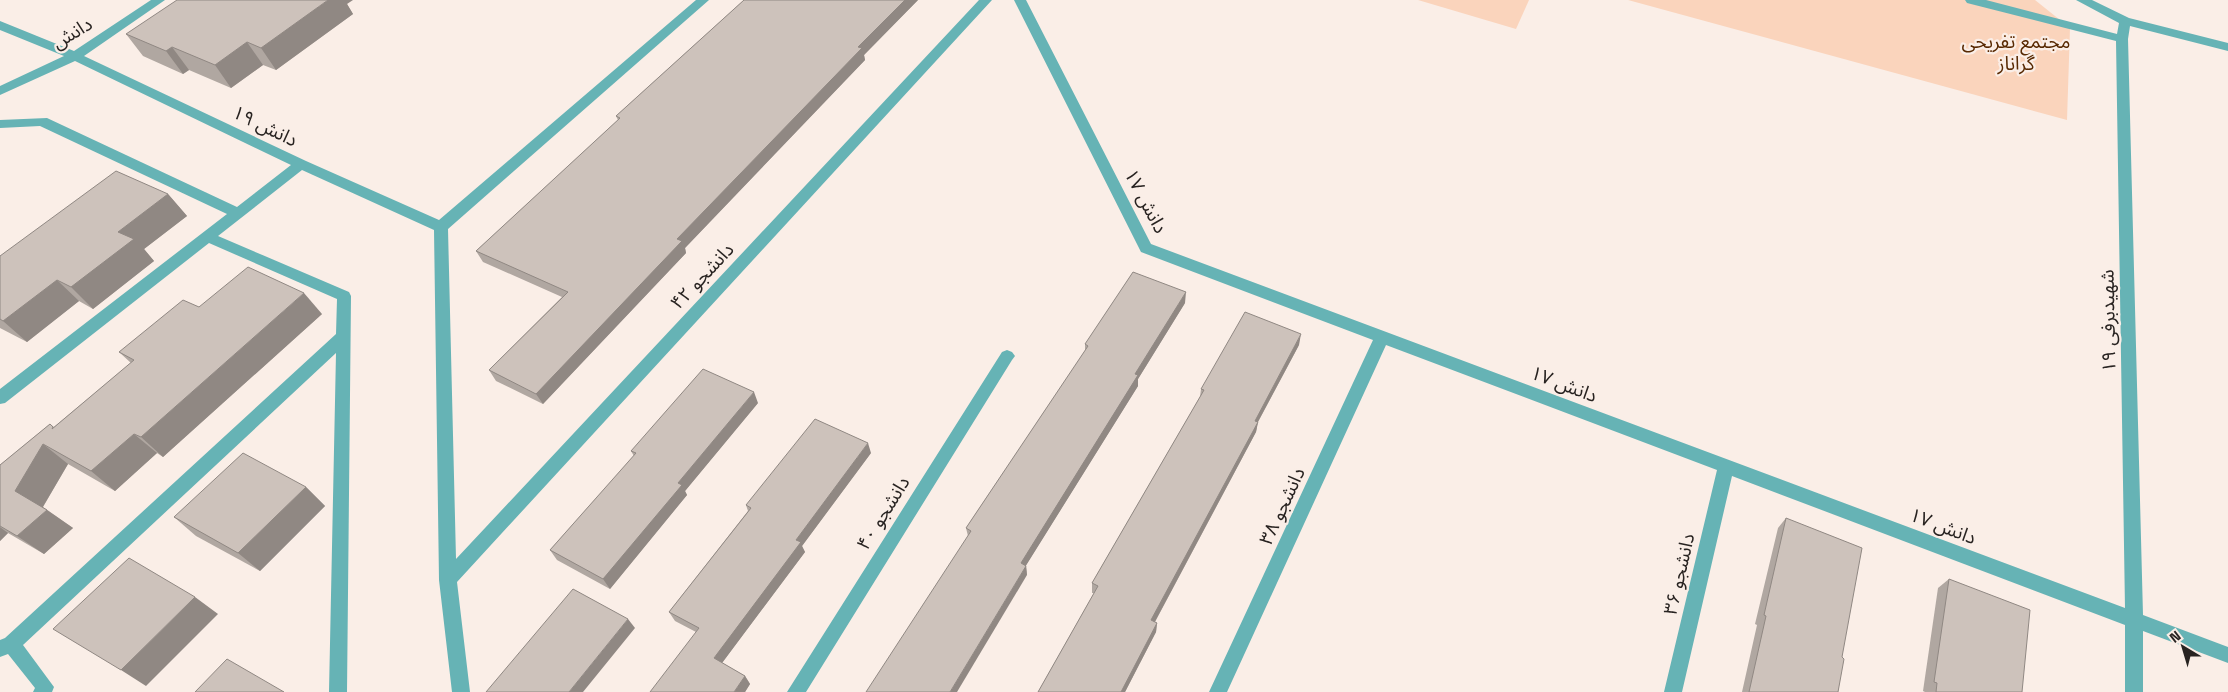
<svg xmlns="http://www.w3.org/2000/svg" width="2228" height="692" viewBox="0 0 2228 692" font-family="'Space Grotesk','Noto Sans Arabic',sans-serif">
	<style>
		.green { fill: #fad4bc }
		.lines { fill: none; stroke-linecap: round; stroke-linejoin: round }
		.minor { fill: #66b3b5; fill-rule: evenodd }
		.wall { fill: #b0a7a1 }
		.shaded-wall { fill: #908883 }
		.building { fill: #cdc2bb; stroke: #908883 }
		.labels { text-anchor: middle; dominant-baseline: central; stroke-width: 4.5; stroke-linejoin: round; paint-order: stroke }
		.street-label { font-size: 19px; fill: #282321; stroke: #faeee7 }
		.park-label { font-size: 19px; fill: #582902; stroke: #faeee7 }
	</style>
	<rect width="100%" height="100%" fill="#faeee7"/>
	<!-- green -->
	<g class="green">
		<path d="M1418,0h111l-13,29z"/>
		<path d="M1628,0h407l35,28 -3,92z"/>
	</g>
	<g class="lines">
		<!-- minor -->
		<g class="minor">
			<path d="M151,0h14l-81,56 222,105 133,59 257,-220h13l-261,229 8,330 523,-559h13l-535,582 13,110h-18l-13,-112 -5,-350 -132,-60 -84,66 131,56 2,4 -4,396h-18l7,-339 -313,292 31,42 -2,5h-19l2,-4 -27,-34 -8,3v-17l5,-2 331,-304 1,-35 -128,-56 -204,160 -5,1v-15l227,-175 -187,-88 -40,2v-8l47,-2 190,89 54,-42 -216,-104 -75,34v-9l64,-30 -64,-26v-9l74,30z"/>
			<path d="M1014,0h12l125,244 974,364 -9,-567 -149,-38 -2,-3h21l131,34 2,-11 -43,-23h16l37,18 99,25v8l-98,-25 -2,13 15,576 85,32v16l-85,-32v61h-18v-67l-393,-149 -50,216h-18l53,-222 -331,-125 -159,347h-18l164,-352 -232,-88z"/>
			<path d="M1007,350l5,2 3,4 -3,4 -206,332h-19l215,-340z"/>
		</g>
	</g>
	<!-- wall -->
	<g class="wall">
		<path d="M744,0h174l-54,55 1,5 -180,188 1,5 -143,151 -47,-23 -7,-11 73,-73 -79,-35 -7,-11 142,-131 -2,-4z"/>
		<path d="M347,4l6,10 -77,56 -13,-5 -32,23 -42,-18 -6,4 -40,-18 -17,-22z"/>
		<path d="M168,194l19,22 -43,33 10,12 -61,48 -14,-8 -52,41 -27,-14v-72z"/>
		<path d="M1185,303l-47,76v7l-112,179 1,10 -59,-39 -2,-8 119,-177v-7z"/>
		<path d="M199,307l123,7 -159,143 -6,-4 -42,38 -47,-27 -25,43 30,21 -29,26 -36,-21 -8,8v-76l50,-41 4,3 77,-64 -12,-11z"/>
		<path d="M1299,345l-41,77 -2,10 -101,190 2,1 -1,9 -31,60h-87l56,-99h-2v-10l108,-186 1,-8z"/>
		<path d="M758,403l-73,88 2,4 -77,94 -53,-29 -7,-10 84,-94 -3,-5z"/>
		<path d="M871,453l-69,93 3,6 -83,111 23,13 5,8 -5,8 -49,-60 -21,-11 -6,-9 79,-101 -2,-6z"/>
		<path d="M306,487l19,19 -65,65 -64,-35 -22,-19z"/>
		<path d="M1786,518l56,139 -4,35h-96l15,-67 -2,-1 23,-96z"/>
		<path d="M1949,579l73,113h-97l-2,-1 15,-103z"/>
	</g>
	<!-- shaded-wall -->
	<g class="shaded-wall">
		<path d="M328,0h25l-6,4 6,10 -77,56 -15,-22z"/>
		<path d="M905,0h13l-54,55 1,5 -180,188 1,5 -143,151 -7,-10 141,-155 181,-192z"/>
		<path d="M247,42l16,23 -32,23 -16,-23z"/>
		<path d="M172,47l17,23 -6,4 -17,-23z"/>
		<path d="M168,194l19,22 -43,33 10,12 -61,48 -22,-22 47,-55z"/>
		<path d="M57,280l22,21 -52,41 -24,-21z"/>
		<path d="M1186,292l-1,11 -47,76v7l-116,186 -1,-9 114,-189z"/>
		<path d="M304,293l18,21 -159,143 -22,-20z"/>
		<path d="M1301,334l-2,11 -46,86 2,-10z"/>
		<path d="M754,392l4,11 -73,88 2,4 -77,94 -7,-10 75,-96z"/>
		<path d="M1258,422l-2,10 -105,197v-9z"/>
		<path d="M134,434l23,19 -42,38 -24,-20z"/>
		<path d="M868,443l3,10 -69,93 3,6 -86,115 -5,-9 82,-118z"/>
		<path d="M43,444l25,20 -27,46 -26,-19z"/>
		<path d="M306,487l19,19 -65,65 -22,-18z"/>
		<path d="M47,510l26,18 -29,26 -27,-18z"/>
		<path d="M0,527l8,6 -8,8z"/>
		<path d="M1026,566l1,9 -70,117h-7z"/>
		<path d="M195,597l23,17 -72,72 -25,-16z"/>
		<path d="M628,619l7,9 -52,64h-14z"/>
		<path d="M1157,623l-1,9 -31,60h-4z"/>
		<path d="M745,676l5,8 -5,8h-11z"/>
	</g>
	<!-- building -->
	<g class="building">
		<path d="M177,0h151l-67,48 -14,-6 -32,23 -43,-18 -6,4 -40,-17z"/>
		<path d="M744,0h161l-47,47 4,1 -185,191 5,2 -146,153 -47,-24 79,-78 -92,-41 144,-133 -4,-2z"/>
		<path d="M116,171l52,23 -50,38 16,7 -63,48 -14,-7 -54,41 -3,-2v-63z"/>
		<path d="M248,267l56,26 -163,144 -7,-3 -43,37 -48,-27 -28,47 32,19 -30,26 -17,-10v-61l50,-41 3,3 -1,2 82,-69 -15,-8 64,-52 16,7z"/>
		<path d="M1133,272l53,20 -51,82 3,1 -117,188 5,3 -76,126h-84l105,-161 -5,-3 122,-182 -3,-2z"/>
		<path d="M1245,312l56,22 -46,87 3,1 -107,198 6,3 -36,69h-83l60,-106 -6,-3 112,-193 -3,-1z"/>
		<path d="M703,369l51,23 -76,91 4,2 -79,94 -53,-29 86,-97 -5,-2z"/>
		<path d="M815,419l53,24 -72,97 5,2 -87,116 31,18 -11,16h-84l49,-64 -30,-16 82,-104 -5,-3z"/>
		<path d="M243,453l63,34 -68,66 -64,-36z"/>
		<path d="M1786,518l76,30 -20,109 2,2 -6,33h-89l17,-76 -2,-1z"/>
		<path d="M129,558l66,39 -74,73 -68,-41z"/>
		<path d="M1949,579l81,31 -8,82h-86l1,-9 -3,-1z"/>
		<path d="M573,589l55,30 -59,73h-83z"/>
		<path d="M227,659l57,33h-89z"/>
	</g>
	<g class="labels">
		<!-- street labels -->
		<g class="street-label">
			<text transform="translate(72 33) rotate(-31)">دانش</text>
			<text transform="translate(265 126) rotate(26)">دانش ۱۹</text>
			<text transform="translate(1146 201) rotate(62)">دانش ۱۷</text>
			<text transform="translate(702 276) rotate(-47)">دانشجو ۴۲</text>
			<text transform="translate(2108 321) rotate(-91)">شهیدبرفی ۱۹</text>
			<text transform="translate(1564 384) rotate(21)">دانش ۱۷</text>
			<text transform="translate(1282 506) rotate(-65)">دانشجو ۳۸</text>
			<text transform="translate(883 513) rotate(-58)">دانشجو ۴۰</text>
			<text transform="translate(1943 526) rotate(21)">دانش ۱۷</text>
			<text transform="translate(1679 574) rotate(-77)">دانشجو ۳۶</text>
		</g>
		<!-- park labels -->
		<g class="park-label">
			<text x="2016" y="41">مجتمع تفریحی<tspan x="2016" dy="22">گراناز</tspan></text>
		</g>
	</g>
	<!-- north arrow -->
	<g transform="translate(2183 647) rotate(322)" stroke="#faeee7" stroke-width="4" paint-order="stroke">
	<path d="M0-4L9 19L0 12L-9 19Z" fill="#282321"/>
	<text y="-8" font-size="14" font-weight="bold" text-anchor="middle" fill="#282321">N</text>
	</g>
</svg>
